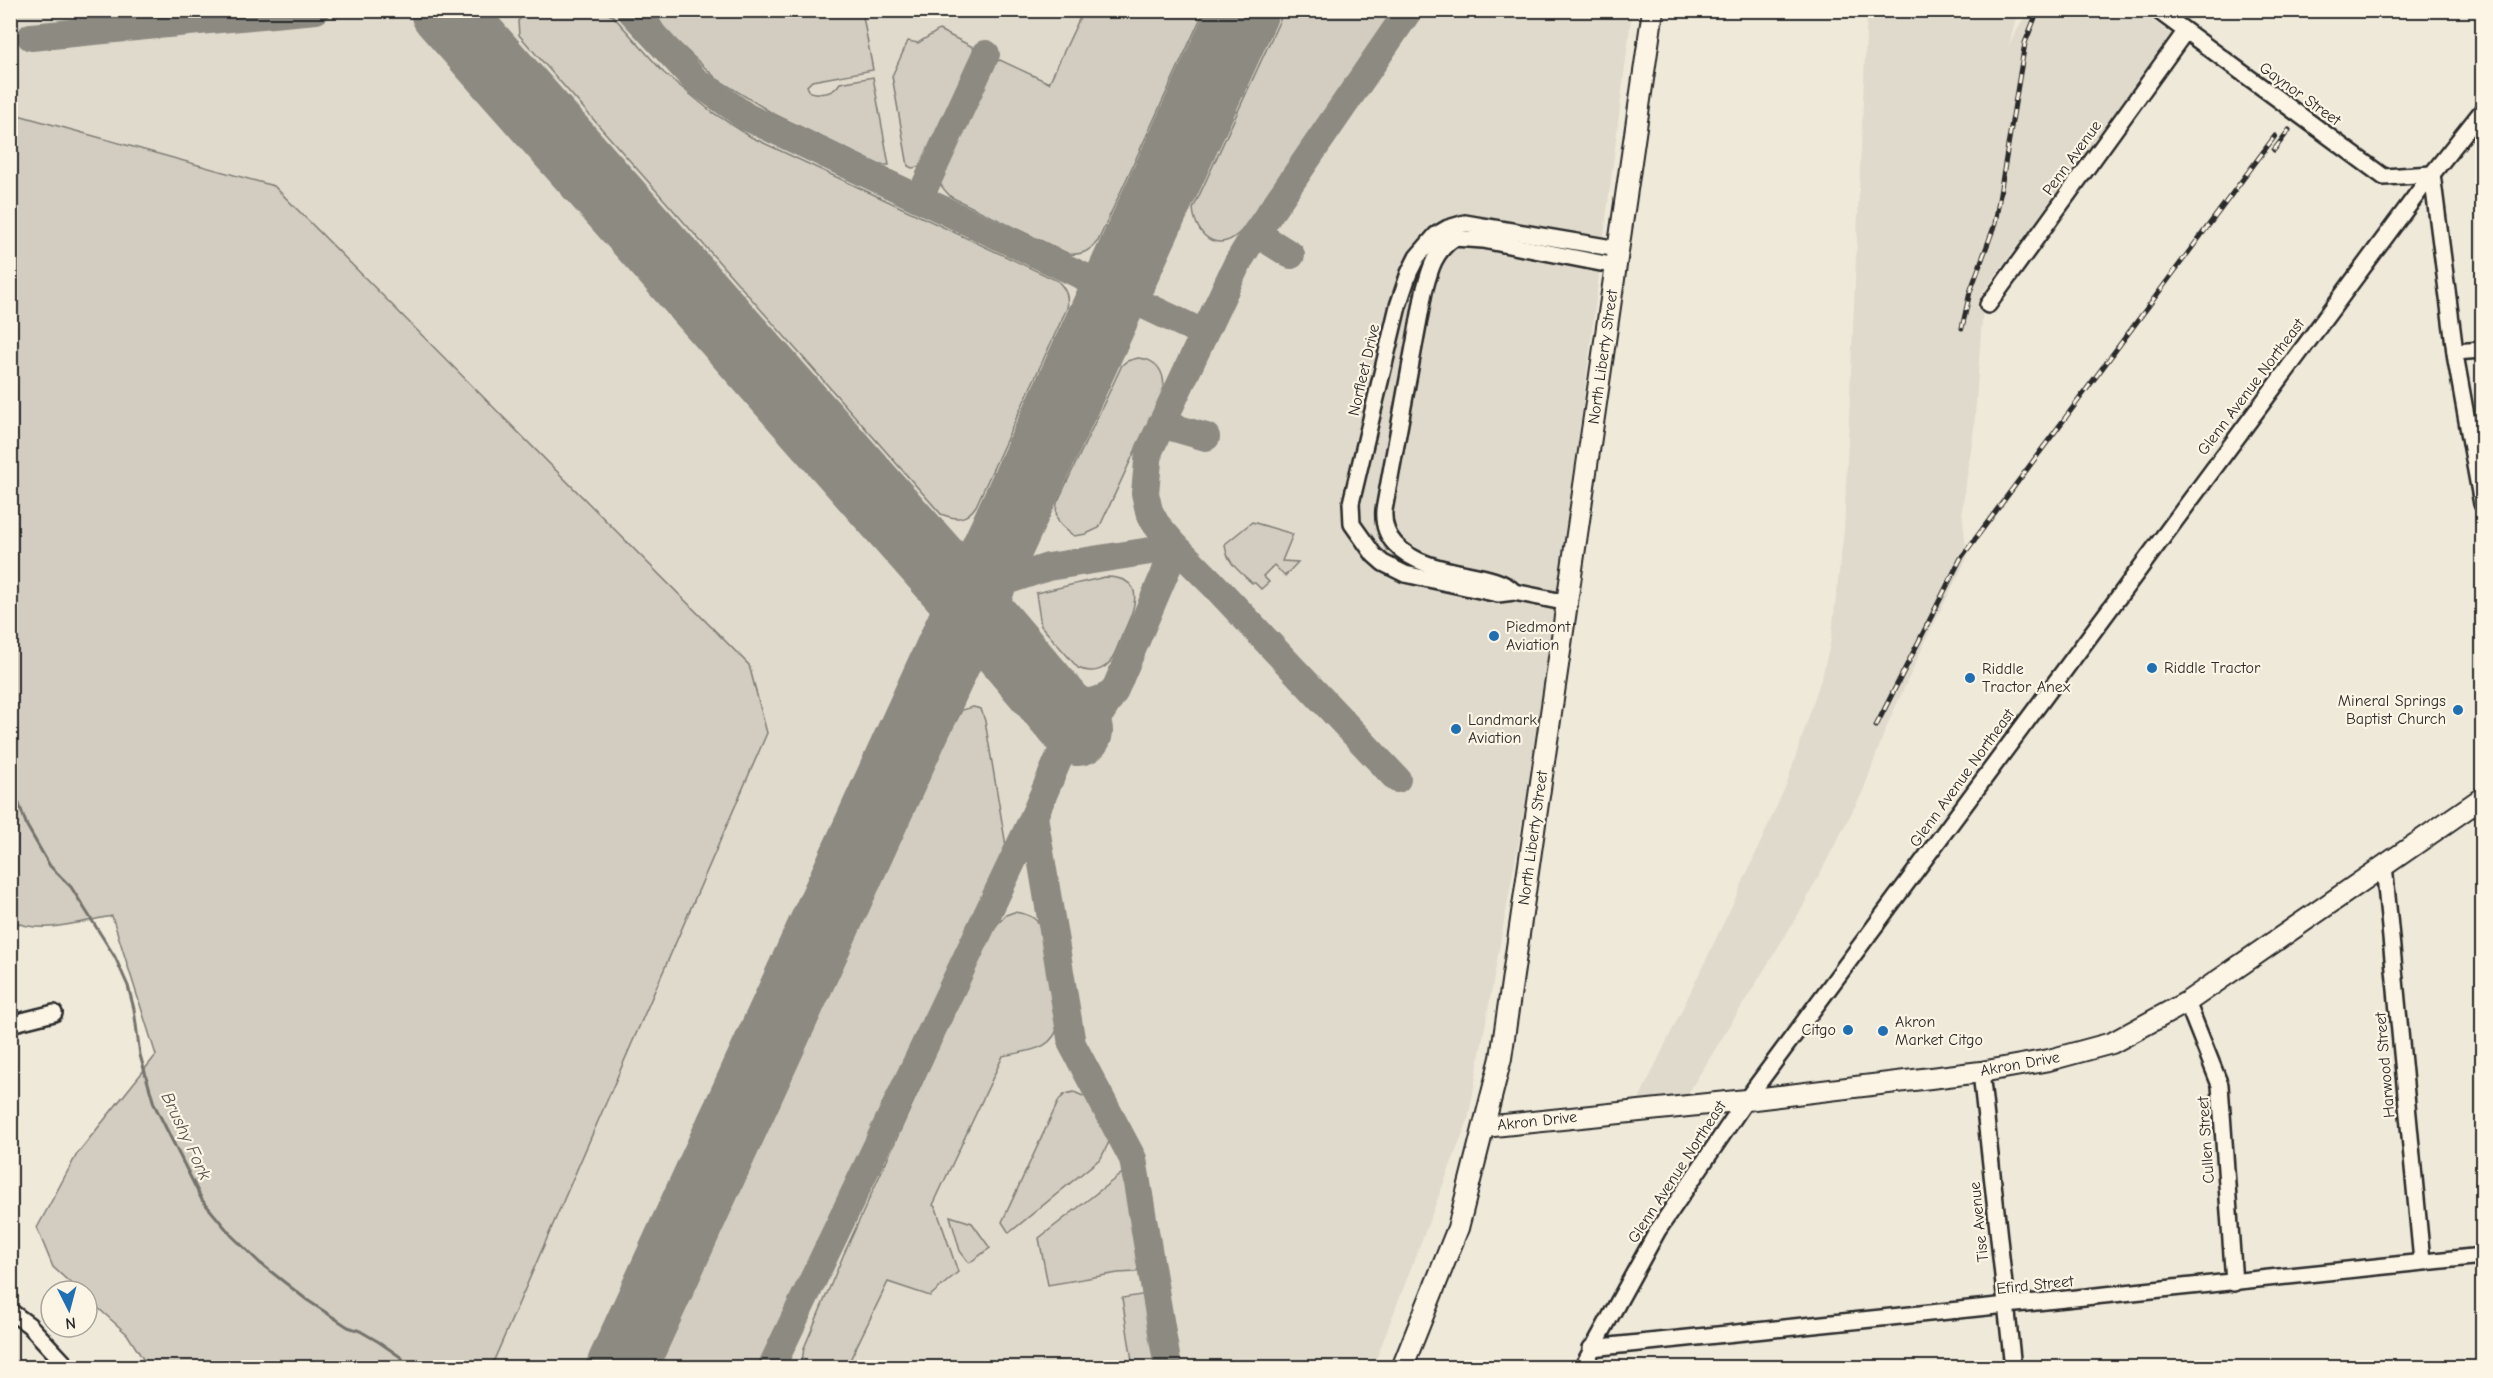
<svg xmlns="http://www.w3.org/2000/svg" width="2493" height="1378" viewBox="0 0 2493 1378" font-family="'Comic Neue',sans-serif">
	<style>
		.built { fill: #e0dacc }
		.green { fill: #d2cdc0; stroke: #7e7c76; stroke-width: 1.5 }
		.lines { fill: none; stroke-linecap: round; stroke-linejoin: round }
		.stream { stroke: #75736d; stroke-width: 3 }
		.taxiway { stroke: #8d8a82; stroke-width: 28 }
		.runway { stroke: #8d8a82; stroke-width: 70 }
		.minor-casing { stroke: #2b2b2b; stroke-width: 20 }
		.major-casing { stroke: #2b2b2b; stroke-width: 24 }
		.minor { stroke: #fcf5e5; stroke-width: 15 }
		.major { stroke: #fcf5e5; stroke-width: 20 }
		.rail-casing { stroke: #2b2b2b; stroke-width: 5 }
		.rail { stroke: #fcf5e5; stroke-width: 3; stroke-dasharray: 9; stroke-linecap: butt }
		.poi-dot { fill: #1f6fb2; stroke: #fcf5e5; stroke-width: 2 }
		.labels { text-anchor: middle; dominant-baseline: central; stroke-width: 4.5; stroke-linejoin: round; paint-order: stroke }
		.street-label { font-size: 16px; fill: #2b2b2b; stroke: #fcf5e5 }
		.poi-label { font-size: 16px; fill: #2b2b2b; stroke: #fcf5e5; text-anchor: start }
		.water-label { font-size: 18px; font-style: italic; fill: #565552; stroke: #fcf5e5 }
	</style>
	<rect width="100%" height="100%" fill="#efe9da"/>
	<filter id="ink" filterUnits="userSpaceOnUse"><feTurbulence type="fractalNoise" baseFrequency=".0167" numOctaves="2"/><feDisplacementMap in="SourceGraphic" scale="12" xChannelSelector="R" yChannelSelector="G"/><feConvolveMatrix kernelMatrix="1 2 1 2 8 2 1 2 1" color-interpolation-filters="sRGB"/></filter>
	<g filter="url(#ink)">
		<!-- built -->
		<g class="built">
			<path d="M11,11h1621l-52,417 -49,346 -63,346 -95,247h-882l276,-634 -756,-581z"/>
			<path d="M1867,11h151l-9,34 19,-34h111l34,24 -189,256 -10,138 -12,81 5,48 -36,71 -45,99 -23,63 -62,119 -114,185 -48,4 99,-206 49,-110 36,-110 8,-33 13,-110z"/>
		</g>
		<!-- green -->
		<g class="green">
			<path d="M581,11h20l12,5 51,57 48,39 39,25 307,144c8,9 11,15 9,27l-91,198c-10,15 -20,14 -35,8l-422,-479 -1,-14 4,-5z"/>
			<path d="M658,11h204l11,59 -61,11 -5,5 3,6c13,3 23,2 30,-9l33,-6 16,88h-9l-108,-52 -55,-34 -51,-48 -8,-13z"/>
			<path d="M1083,11h121l-106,230c-9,10 -15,14 -29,13l-118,-57c-4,-5 -10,-9 -11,-15 -1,-12 44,-102 52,-119l8,-3 49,23z"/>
			<path d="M1284,11h113l-154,218c-22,26 -47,10 -50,-20z"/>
			<path d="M939,30l34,17 3,9 -49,104 -4,6 -11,2 -4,-2 -16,-90 16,-35 10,2z"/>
			<path d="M11,113l263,73 475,479 18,68 -276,634h-343l-21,-33 -40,-36v-7h-8l-26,-24 -16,-39 40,-74 79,-99 -44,-139c-30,5 -74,20 -101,4z"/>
			<path d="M1138,358c19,1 28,15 25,33l-64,137 -13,6 -12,2c-15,-11 -20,-15 -17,-33l65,-138 5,-4z"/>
			<path d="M1252,522l41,12 -11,27 16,1 -13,14 -11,-11 -11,11 6,6 -8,7 -6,-6h-3c-13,-12 -26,-21 -27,-39z"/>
			<path d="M1105,577c46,0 28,35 16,61 -3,8 -7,20 -13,26 -8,8 -20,9 -30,4l-37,-42 -5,-33z"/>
			<path d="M973,707l8,2 4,12 21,125 -243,521h-104l289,-630 14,-27z"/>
			<path d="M1014,912c17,2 25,7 31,23l15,86c-7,31 -31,29 -57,35l-70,149 3,3 22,64 -28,24 -42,-14 -38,78 14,7h-63l3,-19 39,-92 149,-326 14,-15z"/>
			<path d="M1074,1092l16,7 20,41 -9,18 -92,75 -7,-11 57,-122 6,-6z"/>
			<path d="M1121,1174l5,1 15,90 -5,7 -18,1 -70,12 -9,-47z"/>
			<path d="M950,1216l22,7 18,25 -21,15 -9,-12z"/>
			<path d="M1147,1294l11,73h-25l-11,-69z"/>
		</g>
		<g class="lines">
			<!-- stream -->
			<path class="stream" d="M10,779l17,47 23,40 21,21 44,70 13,29 6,23 6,46 14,49 48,96 30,36 28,27 47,37 41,27 12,4 19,11 23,16 3,10"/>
			<!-- taxiway -->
			<g class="taxiway">
				<path d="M630,10l66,71 51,36 456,216"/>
				<path d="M31,37l285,-27"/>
				<path d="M920,197l66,-143"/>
				<path d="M1256,233l35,22"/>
				<path d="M1161,424l45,13"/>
				<path d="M912,540c37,22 59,40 104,33"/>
				<path d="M971,605l29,-22 48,-16 128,-20 36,36 185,196"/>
				<path d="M1043,691c27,11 45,19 71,1"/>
				<path d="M1034,816l38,228 61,115 35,209"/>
				<path d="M771,1368l263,-552 31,-72 37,-33 12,-19 62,-145 -20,-23 -7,-13 -4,-18 4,-42 88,-187 15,-25 157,-229"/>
			</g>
			<!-- runway -->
			<g class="runway">
				<path d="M445,10l526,595 107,126"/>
				<path d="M621,1368l623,-1358"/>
			</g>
			<defs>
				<g id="minor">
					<path d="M2157,10l227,167 48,-3 24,186 26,144"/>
					<path d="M1988,305l197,-273"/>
					<path d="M2455,352l27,-2"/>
					<path d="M1514,592c-19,-23 -87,-13 -119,-48 -9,-10 -12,-21 -11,-34l40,-218c6,-23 10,-40 30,-54l29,2 133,26"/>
					<path d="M1568,603l-54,-11 -16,2 -93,-20 -22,-11 -9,-8 -22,-31 -1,-21 47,-197 11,-33 8,-16 19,-22 12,-7 17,-5 153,26"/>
					<path d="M2384,865l38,396"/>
					<path d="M2187,1002l33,83 14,198"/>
					<path d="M10,1024l44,-11"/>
					<path d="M1981,1072l32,296"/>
					<path d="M10,1311l19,14 40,43"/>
					<path d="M1591,1348l891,-92"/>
					<path d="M1582,1368l76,-138 88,-130 686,-926 50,-63"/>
				</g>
				<g id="major">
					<path d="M1484,1127l262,-27 235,-28 68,-12 63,-17 75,-41 295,-204"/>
					<path d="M1402,1368l56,-140 43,-170 152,-1048"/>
				</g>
			</defs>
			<!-- minor casing -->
			<use href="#minor" class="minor-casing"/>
			<!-- major casing -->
			<use href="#major" class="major-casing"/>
			<!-- minor -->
			<use href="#minor" class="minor"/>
			<!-- major -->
			<use href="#major" class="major"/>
			<defs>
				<g id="rail">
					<path d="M2274,150l15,-20"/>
					<path d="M1962,328l8,-36 25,-68 30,-181 13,-33"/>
					<path d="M1876,726l85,-168 314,-422"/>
				</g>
			</defs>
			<!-- rail casing -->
			<use href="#rail" class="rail-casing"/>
			<!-- rail -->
			<use href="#rail" class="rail"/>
		</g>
	</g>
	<!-- markers -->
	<g class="poi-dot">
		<circle cx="1494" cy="636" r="6"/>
		<circle cx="2152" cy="668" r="6"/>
		<circle cx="1970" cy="678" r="6"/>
		<circle cx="2458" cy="710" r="6"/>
		<circle cx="1456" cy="729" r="6"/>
		<circle cx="1848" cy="1030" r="6"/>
		<circle cx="1883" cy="1031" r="6"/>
	</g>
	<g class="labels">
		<!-- street labels -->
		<g class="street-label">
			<text transform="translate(2300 94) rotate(36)">Gaynor Street</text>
			<text transform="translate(2072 158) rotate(-54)">Penn Avenue</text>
			<text transform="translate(1603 357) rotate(-82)">North Liberty Street</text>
			<text transform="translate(1364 370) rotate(-77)">Norfleet Drive</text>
			<text transform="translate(2251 387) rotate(-53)">Glenn Avenue Northeast</text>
			<text transform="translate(1962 778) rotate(-54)">Glenn Avenue Northeast</text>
			<text transform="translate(1533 838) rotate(-82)">North Liberty Street</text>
			<text transform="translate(2020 1064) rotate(-10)">Akron Drive</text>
			<text transform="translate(2385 1065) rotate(-95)">Harwood Street</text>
			<text transform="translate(1537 1121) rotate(-6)">Akron Drive</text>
			<text transform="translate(2206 1140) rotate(-94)">Cullen Street</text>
			<text transform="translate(1677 1172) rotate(-57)">Glenn Avenue Northeast</text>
			<text transform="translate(1979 1222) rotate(-96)">Tise Avenue</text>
			<text transform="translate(2035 1285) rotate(-6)">Efird Street</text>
		</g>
		<!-- poi labels -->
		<g class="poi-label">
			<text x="1506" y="627">Piedmont<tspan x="1506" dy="18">Aviation</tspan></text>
			<text x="2164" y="668">Riddle Tractor</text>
			<text x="1982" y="669">Riddle<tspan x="1982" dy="18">Tractor Anex</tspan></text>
			<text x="2446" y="701" text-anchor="end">Mineral Springs<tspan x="2446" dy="18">Baptist Church</tspan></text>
			<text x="1468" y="720">Landmark<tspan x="1468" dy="18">Aviation</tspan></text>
			<text x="1895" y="1022">Akron<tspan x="1895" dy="18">Market Citgo</tspan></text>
			<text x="1836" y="1030" text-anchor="end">Citgo</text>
		</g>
		<!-- water labels -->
		<g class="water-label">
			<text transform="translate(186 1136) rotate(65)">Brushy Fork</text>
		</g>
	</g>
	<!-- margin -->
	<rect width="2493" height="1378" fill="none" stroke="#fcf5e5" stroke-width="36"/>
	<rect x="18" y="18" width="2457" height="1342" fill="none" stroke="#2b2b2b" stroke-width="2" filter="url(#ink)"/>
	<!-- north arrow -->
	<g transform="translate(69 1309) rotate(174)"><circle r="28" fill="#fcf5e5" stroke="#a8a49b" stroke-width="1.5"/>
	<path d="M0-4.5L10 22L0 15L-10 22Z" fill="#1f6fb2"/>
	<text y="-9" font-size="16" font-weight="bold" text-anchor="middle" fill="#2b2b2b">N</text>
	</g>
</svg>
